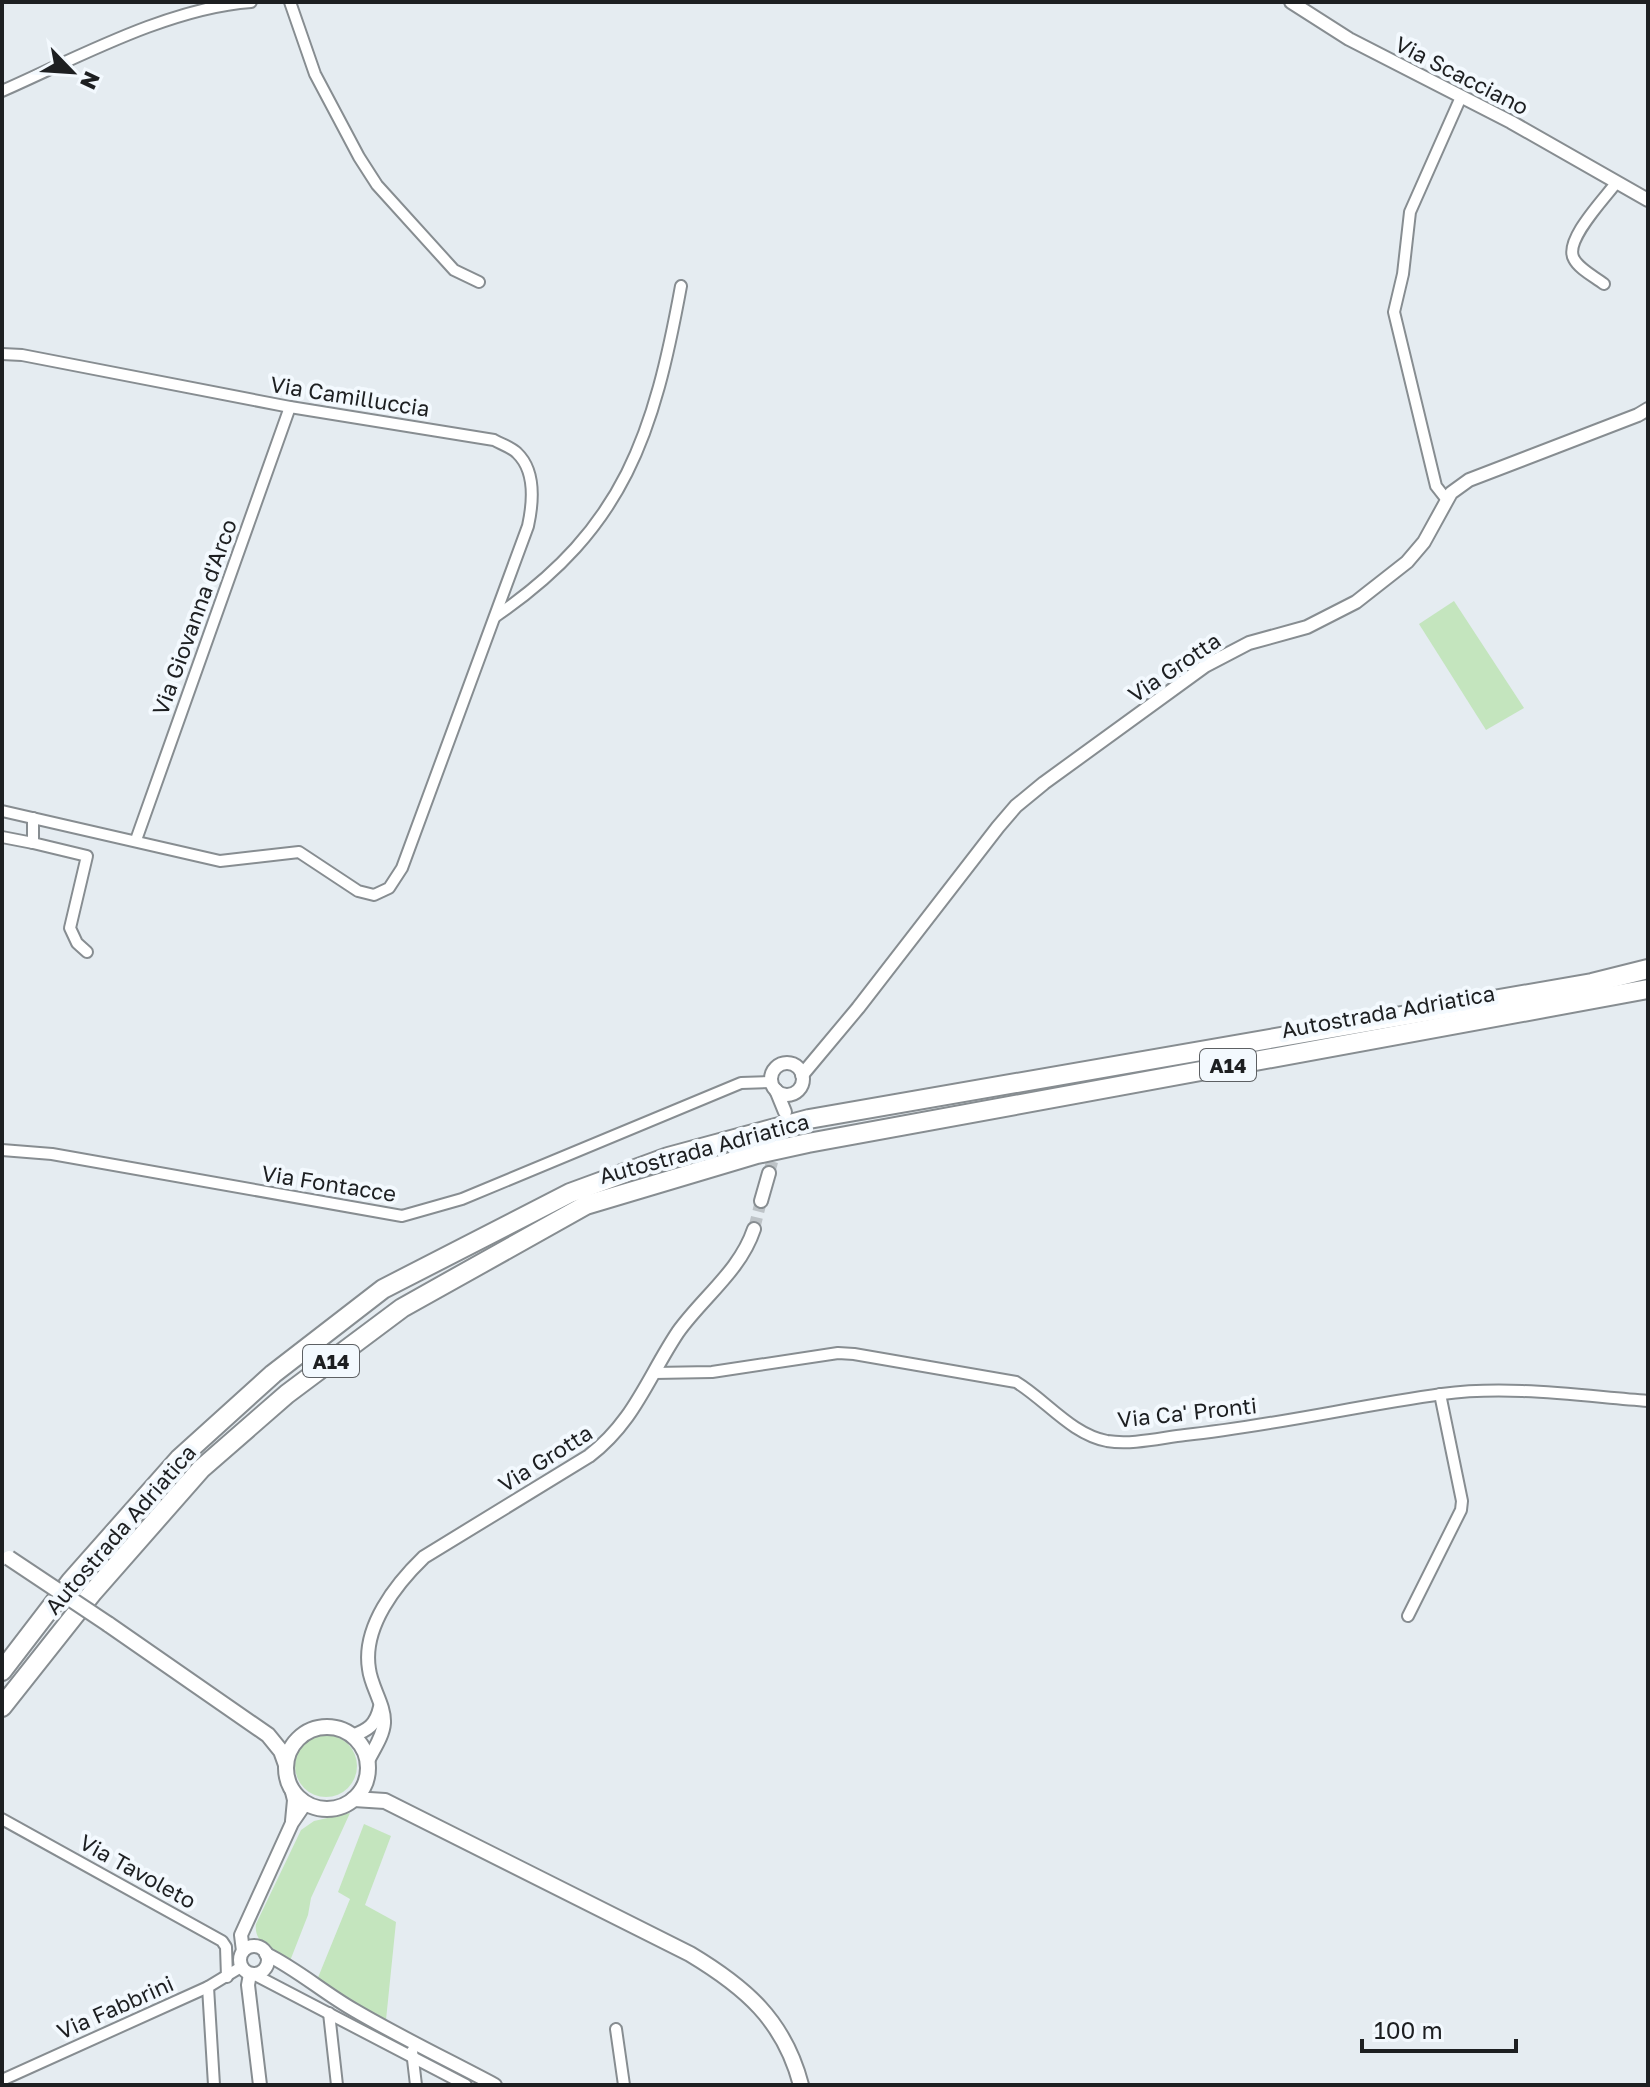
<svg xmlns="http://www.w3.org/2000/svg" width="1650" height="2087" viewBox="0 0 1650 2087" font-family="'Golos Text',sans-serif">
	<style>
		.green { fill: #c4e5be }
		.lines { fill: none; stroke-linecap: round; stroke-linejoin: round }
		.tertiary-tunnel { stroke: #bdc3c7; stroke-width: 12; stroke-dasharray: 12 6; stroke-linecap: butt }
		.minor-casing { stroke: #878d91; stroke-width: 14 }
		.tertiary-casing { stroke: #878d91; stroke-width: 16 }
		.secondary-casing { stroke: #878d91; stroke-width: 18 }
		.motorway-casing { stroke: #878d91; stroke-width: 22 }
		.minor { stroke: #fff; stroke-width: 10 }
		.tertiary { stroke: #fff; stroke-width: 12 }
		.secondary { stroke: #fff; stroke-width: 14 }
		.motorway { stroke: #fff; stroke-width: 18 }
		.secondary-bridge-casing { stroke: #878d91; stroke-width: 18; stroke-linecap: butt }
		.secondary-bridge { stroke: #fff; stroke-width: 14 }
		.labels { text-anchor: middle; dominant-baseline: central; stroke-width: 8; stroke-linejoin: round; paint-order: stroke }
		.shield { fill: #f3f9fe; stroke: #5d6063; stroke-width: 2 }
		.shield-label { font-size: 20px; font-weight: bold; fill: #1d1f21 }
		.street-label { font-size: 22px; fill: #1d1f21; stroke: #f3f9fe }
	</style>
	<rect width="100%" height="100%" fill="#e5ecf1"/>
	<!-- green -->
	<g class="green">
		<path d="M1454,601l70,107 -38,22 -67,-106z"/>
		<circle cx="326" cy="1766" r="31"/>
		<path d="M350,1813l-39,85 -3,17 -18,46c-15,-10 -37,-17 -34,-37l45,-94 13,-9z"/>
		<path d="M364,1824l27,12 -26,69 31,17 -10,98 -69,-40 33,-81 -12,-7z"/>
	</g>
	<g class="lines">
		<!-- tertiary-tunnel -->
		<g class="tertiary-tunnel">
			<path d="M769,1173l14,-51"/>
			<path d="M754,1229l7,-28"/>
		</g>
		<defs>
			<g id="minor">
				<path d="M290,2l25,72 44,83 18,28 77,85 25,12"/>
				<path d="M2,91c75,-33 166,-83 249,-89"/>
				<path d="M1604,284c-9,-7 -25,-15 -30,-25 -11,-18 31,-61 42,-76"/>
				<path d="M2,354l20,1 268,52 204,33c7,4 17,7 23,13 19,18 16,50 11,73l-126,342 -13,20 -15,7 -16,-4 -59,-39 -79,9 -218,-50"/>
				<path d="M1447,500l-11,-14 -42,-174 9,-38 7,-62 51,-115"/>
				<path d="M496,616c129,-88 158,-183 185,-330"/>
				<path d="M33,818v25l54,13 -17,72 7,15 10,9"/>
				<path d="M2,837l31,6"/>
				<path d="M136,840l154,-433"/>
				<path d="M2,1150l50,4 350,62 60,-17 279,-116 31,-1"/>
				<path d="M654,1373l58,-1 126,-19 16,1 162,28c30,18 55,52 91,59 25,4 53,-3 78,-6 86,-9 171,-29 257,-41 68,-9 139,2 206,7"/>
				<path d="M1408,1616l53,-106 1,-9 -22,-107"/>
				<path d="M2,1819l220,122 4,6 1,30"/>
				<path d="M255,1975l211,110"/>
				<path d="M208,1987l6,98"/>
				<path d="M329,2013l8,72"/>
				<path d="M616,2029l8,56"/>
				<path d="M412,2051l4,34"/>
				<path d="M2,2080l206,-93 33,-20"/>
			</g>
			<g id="tertiary">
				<path d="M1291,2l58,37 162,83 137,78"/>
				<circle cx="787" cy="1079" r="16"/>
				<path d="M802,1075l56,-67 140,-181 18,-21 28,-23 161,-117 44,-23 58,-16 49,-25 51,-40 17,-20 27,-49 18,-13 169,-65 10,-6"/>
				<path d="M776,1090l9,22"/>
				<path d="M761,1201l8,-28"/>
				<path d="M352,1736c16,-6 24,-11 28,-29"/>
				<path d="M367,1763c6,-13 16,-26 17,-40 1,-18 -13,-36 -15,-54 -7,-42 27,-85 55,-112l165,-101c45,-34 59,-79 89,-124 25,-35 62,-61 76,-103"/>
				<path d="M291,1788l3,12 -2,21"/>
				<circle cx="254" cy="1960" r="14"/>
				<path d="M243,1951l-2,-16 51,-112 11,-16 6,-2"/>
				<path d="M266,1954c31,15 58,39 88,56 46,27 94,50 141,75"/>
				<path d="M250,1974l-2,11 12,100"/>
			</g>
			<g id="secondary">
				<path d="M108,1624l160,111 13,16 5,14"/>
				<circle cx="327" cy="1768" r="41"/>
				<path d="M354,1799l31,2 305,153c55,33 94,66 111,131"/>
			</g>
			<g id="motorway">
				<path d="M2,1671l69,-90 108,-122 94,-85 110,-85 187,-96 98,-36 141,-38 783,-136 56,-14"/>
				<path d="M2,1707l91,-115 108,-123 86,-75 115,-86 184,-103 171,-51 51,-11 840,-154"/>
			</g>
		</defs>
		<!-- minor casing -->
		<use href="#minor" class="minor-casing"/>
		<!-- tertiary casing -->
		<use href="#tertiary" class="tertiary-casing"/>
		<!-- secondary casing -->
		<use href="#secondary" class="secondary-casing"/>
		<!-- motorway casing -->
		<use href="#motorway" class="motorway-casing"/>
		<!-- minor -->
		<use href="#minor" class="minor"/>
		<!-- tertiary -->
		<use href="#tertiary" class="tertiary"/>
		<!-- secondary -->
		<use href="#secondary" class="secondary"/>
		<!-- motorway -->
		<use href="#motorway" class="motorway"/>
		<defs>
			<path id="secondary-bridge" d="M9,1558l99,66"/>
		</defs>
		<!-- secondary-bridge casing -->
		<use href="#secondary-bridge" class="secondary-bridge-casing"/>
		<!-- secondary-bridge -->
		<use href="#secondary-bridge" class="secondary-bridge"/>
	</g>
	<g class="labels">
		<!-- shield labels -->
		<g class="shield">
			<rect x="1200" y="1049" width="56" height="32" rx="6"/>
			<rect x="303" y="1345" width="56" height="32" rx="6"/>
		</g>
		<g class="shield-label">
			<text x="1228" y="1065">A14</text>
			<text x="331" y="1361">A14</text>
		</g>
		<!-- street labels -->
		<g class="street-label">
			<text transform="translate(1462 75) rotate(27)">Via Scacciano</text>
			<text transform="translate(350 396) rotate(9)">Via Camilluccia</text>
			<text transform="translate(194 617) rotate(-70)">Via Giovanna d'Arco</text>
			<text transform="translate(1174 667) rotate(-34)">Via Grotta</text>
			<text transform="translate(1388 1011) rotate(-10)">Autostrada Adriatica</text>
			<text transform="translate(704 1148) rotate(-15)">Autostrada Adriatica</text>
			<text transform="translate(329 1183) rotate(9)">Via Fontacce</text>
			<text transform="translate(1187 1412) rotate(-6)">Via Ca' Pronti</text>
			<text transform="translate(545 1458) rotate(-32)">Via Grotta</text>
			<text transform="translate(120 1529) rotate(-49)">Autostrada Adriatica</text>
			<text transform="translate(138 1871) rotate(29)">Via Tavoleto</text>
			<text transform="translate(115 2007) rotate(-24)">Via Fabbrini</text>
		</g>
	</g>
	<!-- border -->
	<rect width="1650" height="2087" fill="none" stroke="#1d1f21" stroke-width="8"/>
	<!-- north arrow -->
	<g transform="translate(72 72) rotate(115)" stroke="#f3f9fe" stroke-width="6" paint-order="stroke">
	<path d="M0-6L14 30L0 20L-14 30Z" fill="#1d1f21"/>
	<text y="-12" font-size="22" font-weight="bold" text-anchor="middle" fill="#1d1f21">N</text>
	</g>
	<!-- scale -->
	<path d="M1362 2039v12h154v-12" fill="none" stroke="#1d1f21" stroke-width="4"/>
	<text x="1374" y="2039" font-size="24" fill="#1d1f21" stroke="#f3f9fe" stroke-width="6" paint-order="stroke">100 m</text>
</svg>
